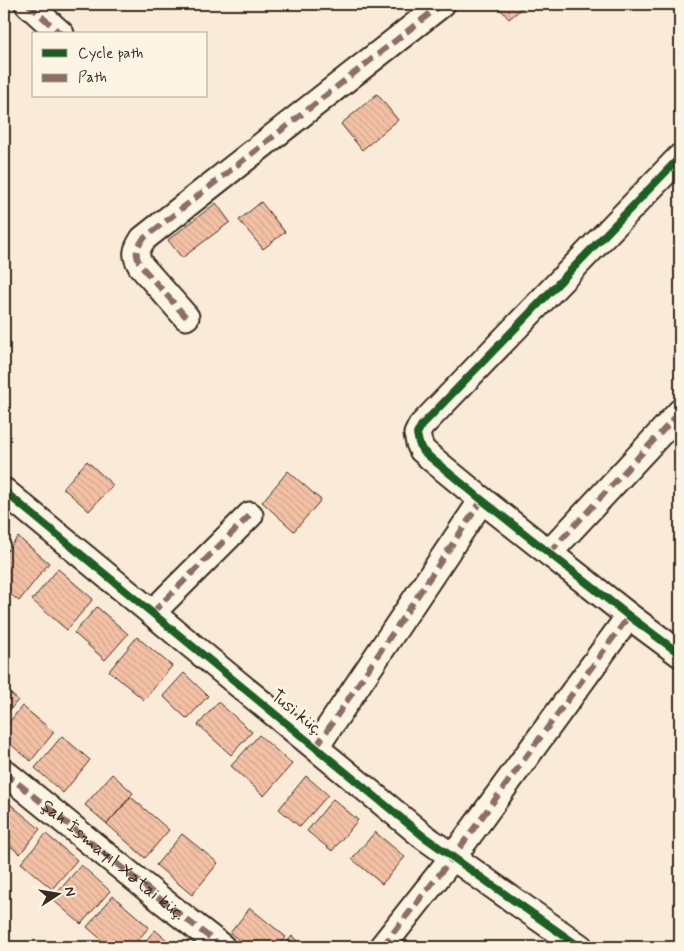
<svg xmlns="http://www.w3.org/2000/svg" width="684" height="951" viewBox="0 0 684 951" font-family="Mynerve,sans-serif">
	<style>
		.building { fill: url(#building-back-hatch); stroke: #3b2a1e }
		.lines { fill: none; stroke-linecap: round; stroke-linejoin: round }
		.street-casing { stroke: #3b2a1e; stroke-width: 29 }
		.street { stroke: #fcf5e5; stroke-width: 25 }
		.quiet { stroke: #8d6e63; stroke-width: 6; stroke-dasharray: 12 6; stroke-linecap: butt }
		.cycleway-casing { stroke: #fcf5e5; stroke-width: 11 }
		.cycleway { stroke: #1b5e20; stroke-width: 8 }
		.labels { text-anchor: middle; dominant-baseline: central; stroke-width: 5; stroke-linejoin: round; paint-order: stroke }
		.street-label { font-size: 18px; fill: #3b2a1e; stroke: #fcf5e5 }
	</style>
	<defs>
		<pattern id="building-back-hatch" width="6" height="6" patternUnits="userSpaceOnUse" patternTransform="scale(1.25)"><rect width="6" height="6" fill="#f4c1a5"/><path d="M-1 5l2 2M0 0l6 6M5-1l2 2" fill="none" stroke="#d2a68e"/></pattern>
	</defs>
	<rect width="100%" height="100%" fill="#faebd8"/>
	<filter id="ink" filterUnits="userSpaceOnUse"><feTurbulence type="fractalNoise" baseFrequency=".02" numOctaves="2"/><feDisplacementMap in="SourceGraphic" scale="10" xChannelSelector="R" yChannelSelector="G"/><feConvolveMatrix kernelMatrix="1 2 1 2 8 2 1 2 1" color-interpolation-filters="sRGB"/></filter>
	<g filter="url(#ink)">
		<!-- building -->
		<g class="building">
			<path d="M496,4h31l-18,15z"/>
			<path d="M377,94l21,26 -36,30 -21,-26z"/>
			<path d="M261,202l24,30 -22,17 -24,-29z"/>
			<path d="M216,203l14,19 -48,36 -14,-18z"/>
			<path d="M87,461l26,24 -24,26 -26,-23z"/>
			<path d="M288,471l33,29 -27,31 -32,-29z"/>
			<path d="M18,537l31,26 -30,38 -15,-12v-34z"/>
			<path d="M58,569l35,30 -26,31 -35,-30z"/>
			<path d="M97,607l31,27 -23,26 -31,-27z"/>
			<path d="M137,637l35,29 -28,34 -35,-29z"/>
			<path d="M184,673l24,23 -21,23 -24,-23z"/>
			<path d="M4,688l14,12 -14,17z"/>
			<path d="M218,702l34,30 -21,23 -33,-30z"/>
			<path d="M22,706l32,26 -23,29 -27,-22v-10z"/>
			<path d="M259,735l33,29 -28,32 -33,-30z"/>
			<path d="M62,736l28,24 -27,33 -28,-25z"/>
			<path d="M112,774l21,19 -26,31 -22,-19z"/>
			<path d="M306,776l22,19 -28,32 -21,-18z"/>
			<path d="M131,797l38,33 -24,28 -38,-34z"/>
			<path d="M4,799l36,30 -20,25 -16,-13z"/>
			<path d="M333,799l25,21 -26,31 -25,-20z"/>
			<path d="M375,832l30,25 -23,27 -30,-25z"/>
			<path d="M46,834l31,26 -25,29 -31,-26z"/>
			<path d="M182,834l36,29 -26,32 -36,-30z"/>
			<path d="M81,865l29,26 -29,33 -29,-25z"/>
			<path d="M113,896l36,31 -17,20h-22l-23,-20z"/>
			<path d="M250,908l36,29 -8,10h-30l-18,-14z"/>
			<path d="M155,930l20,17h-35z"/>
			<path d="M292,936l12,11h-22z"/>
		</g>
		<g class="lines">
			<defs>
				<g id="street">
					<path d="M28,4l33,30"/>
					<path d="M680,157l-259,269 -4,8 2,9 3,7 9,8 51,42 147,116 51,38"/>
					<path d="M186,317l-45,-51c-7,-12 -5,-16 2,-27l299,-235"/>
					<path d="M4,491l419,345 66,47 91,64"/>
					<path d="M549,553l131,-141"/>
					<path d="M152,613l98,-98"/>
					<path d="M316,747l166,-247"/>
					<path d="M4,772l155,126 63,49"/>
					<path d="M382,947l71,-90 176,-241"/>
				</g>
			</defs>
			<!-- street casing -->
			<use href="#street" class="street-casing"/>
			<!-- street -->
			<use href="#street" class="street"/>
			<!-- quiet -->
			<g class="quiet">
				<path d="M28,4l33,30"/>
				<path d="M186,317l-45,-51c-7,-12 -5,-16 2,-27l299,-235"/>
				<path d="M549,553l131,-141"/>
				<path d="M152,613l98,-98"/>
				<path d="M316,747l166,-247"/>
				<path id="s1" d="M4,772l155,126 63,49"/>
				<path d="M382,947l71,-90 176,-241"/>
			</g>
			<defs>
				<g id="cycleway">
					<path d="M680,157l-259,269 -4,8 2,9 3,7 9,8 51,42 147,116 51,38"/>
					<path d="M4,491l419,345 66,47 91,64"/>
				</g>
			</defs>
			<!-- cycleway casing -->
			<use href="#cycleway" class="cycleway-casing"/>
			<!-- cycleway -->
			<use href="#cycleway" class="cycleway"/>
		</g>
	</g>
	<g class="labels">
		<!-- street labels -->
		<g class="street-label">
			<text transform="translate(297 713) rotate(39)">Tusi küç.</text>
			<text stroke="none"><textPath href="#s1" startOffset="140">Şah İsmayıl Xətai küç.</textPath></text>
		</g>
	</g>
	<!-- margin -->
	<rect width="684" height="951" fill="none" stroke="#fcf5e5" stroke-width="20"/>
	<rect x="10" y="10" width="664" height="931" fill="none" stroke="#3b2a1e" stroke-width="2" filter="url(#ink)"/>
	<!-- legend -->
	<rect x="32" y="32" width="175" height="65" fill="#fcf5e5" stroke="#afa495"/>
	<rect x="42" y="49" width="25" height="8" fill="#1b5e20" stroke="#afa495"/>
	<text x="78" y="58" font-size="15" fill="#3b2a1e">Cycle path</text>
	<rect x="42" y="74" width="25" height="8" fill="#8d6e63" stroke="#afa495"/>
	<text x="78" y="82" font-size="15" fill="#3b2a1e">Path</text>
	<!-- north arrow -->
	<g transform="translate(58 894) rotate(78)" stroke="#fcf5e5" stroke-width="4" paint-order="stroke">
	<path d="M0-4L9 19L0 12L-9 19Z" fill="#3b2a1e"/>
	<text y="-8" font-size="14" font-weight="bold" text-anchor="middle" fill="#3b2a1e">N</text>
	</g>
</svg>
